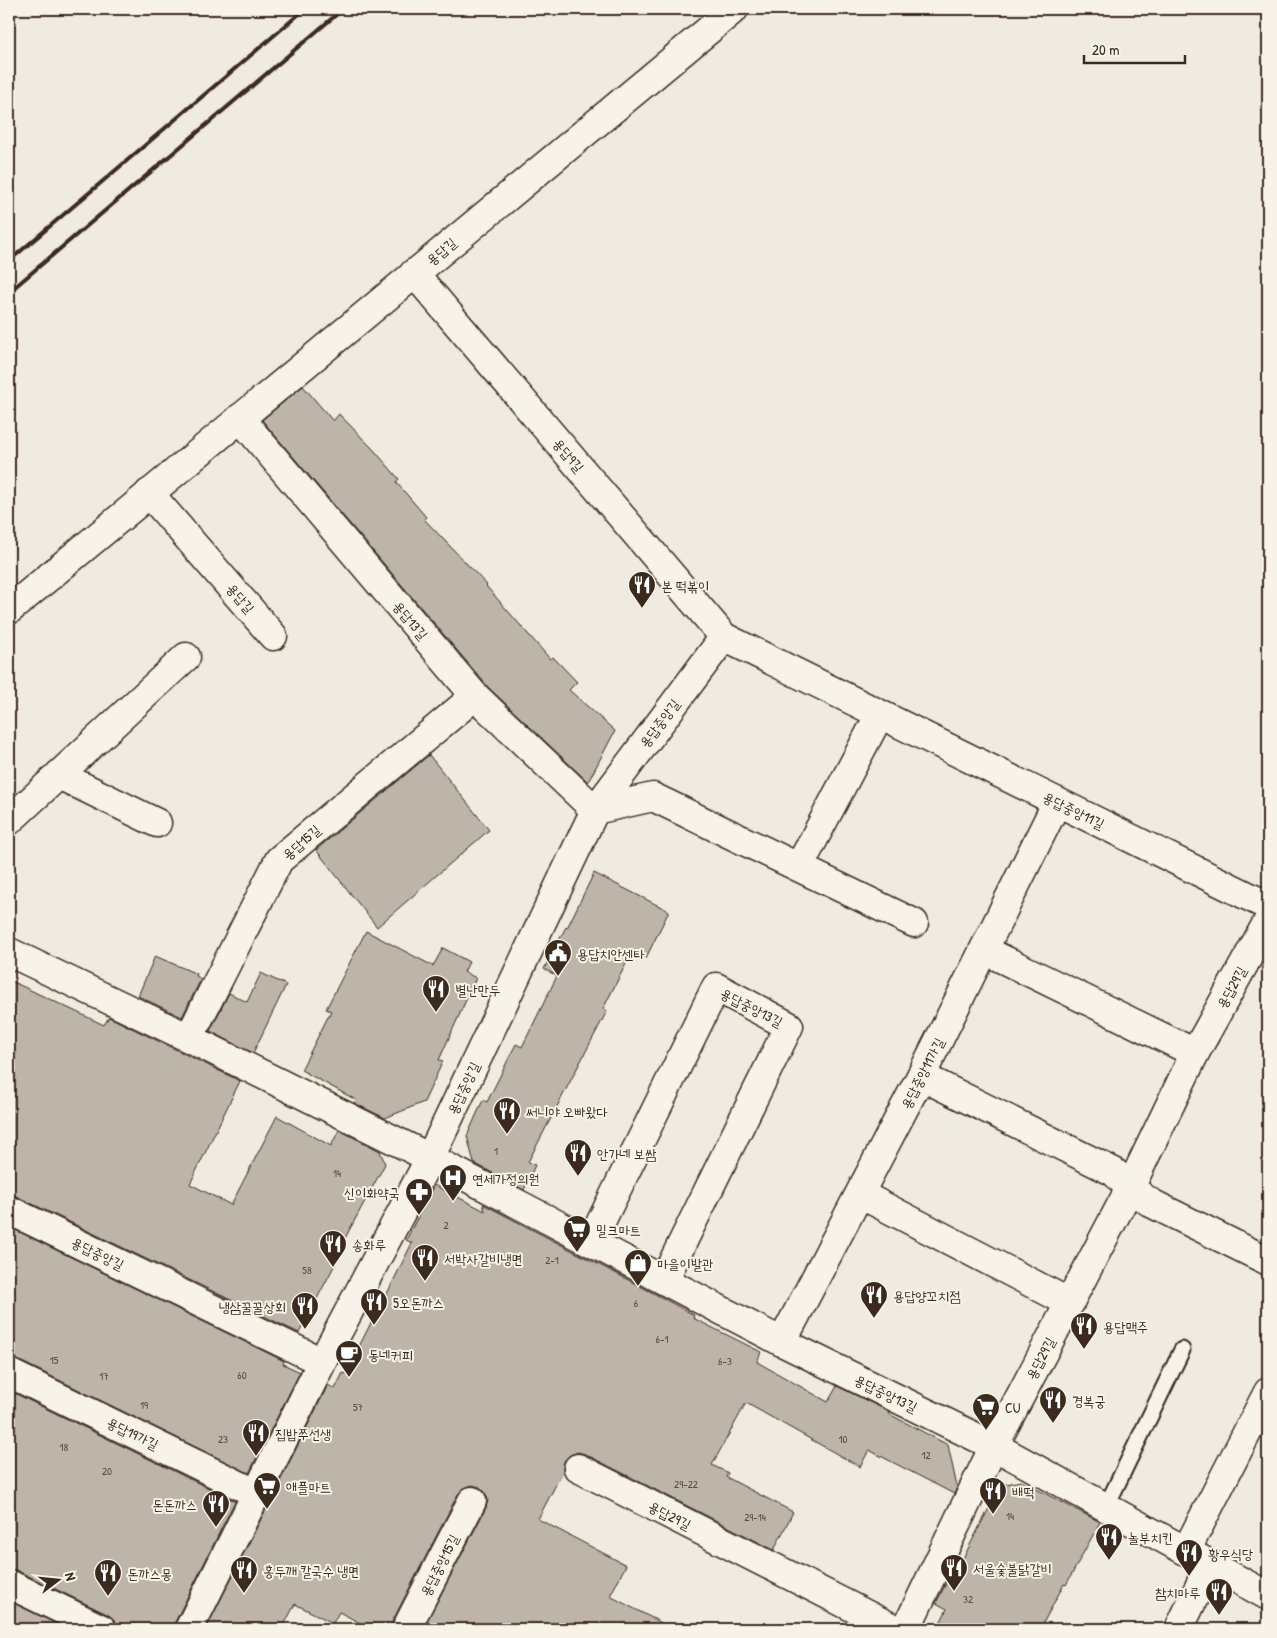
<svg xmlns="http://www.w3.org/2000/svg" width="1277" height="1638" viewBox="0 0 1277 1638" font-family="'Patrick Hand','Poor Story',sans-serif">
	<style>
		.building { fill: #bdb5aa; stroke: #3b2a1e }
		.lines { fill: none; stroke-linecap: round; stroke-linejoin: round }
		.service-casing { stroke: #3b2a1e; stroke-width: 19 }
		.minor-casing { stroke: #3b2a1e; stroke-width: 31 }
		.service { stroke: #f7f3e8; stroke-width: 15 }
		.minor { stroke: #f7f3e8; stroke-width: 28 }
		.rail { stroke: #3b2a1e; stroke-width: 4 }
		.labels { text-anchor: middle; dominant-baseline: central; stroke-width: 4; stroke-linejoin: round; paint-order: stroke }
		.number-label { font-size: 11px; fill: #5c4d41 }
		.street-label { font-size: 14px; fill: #3b2a1e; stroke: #f7f3e8 }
		.poi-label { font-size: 14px; fill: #3b2a1e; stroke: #f7f3e8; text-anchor: start }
	</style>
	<rect width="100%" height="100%" fill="#efebe0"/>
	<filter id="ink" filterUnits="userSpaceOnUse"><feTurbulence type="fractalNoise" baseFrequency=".02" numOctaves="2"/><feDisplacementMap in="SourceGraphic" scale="10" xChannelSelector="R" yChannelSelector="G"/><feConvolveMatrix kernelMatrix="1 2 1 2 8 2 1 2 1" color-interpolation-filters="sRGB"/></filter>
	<g filter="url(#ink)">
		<!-- building -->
		<g class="building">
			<path d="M303,386l30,35 6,-7 34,35 26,30 -3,3 30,35 -2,2 63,66 -1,1 64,73 3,-2 24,25 -8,8 46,41 -27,51 -99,-94 -227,-268z"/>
			<path d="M429,755l60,75 -112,97 -61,-77z"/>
			<path d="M594,873l75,38 -23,47 -14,-6 -29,57 4,2 -79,151 7,3 -11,25 -50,-27 -7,-27 16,-36 4,2 29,-58 6,3 35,-71 -13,-7 22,-42 1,1z"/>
			<path d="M366,931l67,35 10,-18 26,14 -5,10 12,6 -37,82 4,1 -19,41 -39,16 -31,-15 2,-3 -55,-30 30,-59 -5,-2z"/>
			<path d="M155,956l42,18 -1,2 5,3 -19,38 -44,-21z"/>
			<path d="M261,973l25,12 -33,68 -43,-22 19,-38 18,9z"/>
			<path d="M9,980l95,45 5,-8 131,64 -50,103 41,21 46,-89 54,30 8,-16 41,21 5,13 -47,87 3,2 -42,80 -283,-137 -7,-1z"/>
			<path d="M434,1185l51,26 -2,-7 176,92 35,19 -1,3 68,34 -4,10 71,40 9,-16 53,26 -1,2 59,31 9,42 -3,7 -85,-44 -9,17 -114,-64 -34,62 16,8 -2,4 67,35 -19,38 -189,-96 -7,-2 -8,3 -6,6 -1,10 -25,48 88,46 -16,31 63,33h-250l63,-121 2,-8 -3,-8 -5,-5 -8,-2 -8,3 -6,6 -66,128 -2,7h-18l-33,-17 -6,11 -38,-19 -13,25h-76l122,-244 7,4 8,-16 2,1 33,-65 1,1 33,-67 -6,-3z"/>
			<path d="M9,1227l275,134 -1,3 17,8 -51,101 -233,-114 -7,-1z"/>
			<path d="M14,1393l221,108 -60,121 -2,7h-56l-2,-8 -6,-6 -93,-45 -7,-1v-167z"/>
			<path d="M1021,1481l79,41 -34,63 -2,-1 -24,45h-103l10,-20 -11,-6 17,-33 3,2 45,-87z"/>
			<path d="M9,1601l58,28h-58z"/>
		</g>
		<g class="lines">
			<defs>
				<path id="service" d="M1106,1507l76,-157"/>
				<g id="minor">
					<path d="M414,273l310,364 544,269"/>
					<path d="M240,418l235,278 120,114 58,-13 261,126"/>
					<path d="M149,493l124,143"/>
					<path d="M9,610l725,-601"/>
					<path d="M59,775l98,48"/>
					<path d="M9,821l177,-164"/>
					<path d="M799,867l81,-153"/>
					<path d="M984,950l211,103"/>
					<path d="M9,952l180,86 241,120 352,184 212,104 274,150"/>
					<path d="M189,1038l90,-178 196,-164"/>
					<path d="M921,1076l193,96 16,16 21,15 117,58"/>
					<path d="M860,1194l210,109"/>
					<path d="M9,1210l313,152"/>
					<path d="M591,1242l125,-255 73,39 -125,254"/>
					<path d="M782,1342l139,-266 136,-274"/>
					<path d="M9,1373l248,121"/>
					<path d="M578,1468l317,161"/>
					<path d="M1186,1551l82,-159"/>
					<path d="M9,1584l93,45"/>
					<path d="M189,1629l133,-267 108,-204 165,-348 129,-173"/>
					<path d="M406,1629l66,-128"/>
					<path d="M906,1629l88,-183 136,-258 65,-135 73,-132"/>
					<path d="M1179,1629l31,-65"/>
				</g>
			</defs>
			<!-- service casing -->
			<use href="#service" class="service-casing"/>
			<!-- minor casing -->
			<use href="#minor" class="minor-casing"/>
			<!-- service -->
			<use href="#service" class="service"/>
			<!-- minor -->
			<use href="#minor" class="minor"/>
			<!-- rail -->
			<g class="rail">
				<path d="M9,261l296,-252"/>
				<path d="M9,292l334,-283"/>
			</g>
		</g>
	</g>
	<!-- icons -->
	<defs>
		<symbol id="restaurant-pin" viewBox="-11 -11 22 30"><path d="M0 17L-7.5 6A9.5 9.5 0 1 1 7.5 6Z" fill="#3b2a1e" stroke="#f7f3e8"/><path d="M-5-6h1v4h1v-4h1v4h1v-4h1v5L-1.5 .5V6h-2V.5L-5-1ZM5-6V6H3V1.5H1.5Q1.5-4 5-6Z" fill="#fff"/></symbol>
		<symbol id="civic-pin" viewBox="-11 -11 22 30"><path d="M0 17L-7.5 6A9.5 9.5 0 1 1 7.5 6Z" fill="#3b2a1e" stroke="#f7f3e8"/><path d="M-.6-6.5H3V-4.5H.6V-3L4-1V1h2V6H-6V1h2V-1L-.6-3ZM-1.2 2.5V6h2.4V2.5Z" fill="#fff"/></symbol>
		<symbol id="hospital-pin" viewBox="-11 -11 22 30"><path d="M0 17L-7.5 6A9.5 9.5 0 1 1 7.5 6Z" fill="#3b2a1e" stroke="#f7f3e8"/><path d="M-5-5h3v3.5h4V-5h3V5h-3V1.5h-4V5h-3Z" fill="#fff"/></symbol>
		<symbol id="pharmacy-pin" viewBox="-11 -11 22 30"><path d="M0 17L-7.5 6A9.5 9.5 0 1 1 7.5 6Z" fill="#3b2a1e" stroke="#f7f3e8"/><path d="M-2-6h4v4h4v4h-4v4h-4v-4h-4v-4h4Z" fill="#fff"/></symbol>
		<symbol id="supermarket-pin" viewBox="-11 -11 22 30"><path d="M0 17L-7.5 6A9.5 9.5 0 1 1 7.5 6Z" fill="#3b2a1e" stroke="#f7f3e8"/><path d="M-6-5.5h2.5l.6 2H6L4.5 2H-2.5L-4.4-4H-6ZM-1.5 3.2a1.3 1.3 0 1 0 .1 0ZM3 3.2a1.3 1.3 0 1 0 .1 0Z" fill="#fff"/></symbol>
		<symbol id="shop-pin" viewBox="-11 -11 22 30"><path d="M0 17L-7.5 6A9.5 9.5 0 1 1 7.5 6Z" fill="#3b2a1e" stroke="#f7f3e8"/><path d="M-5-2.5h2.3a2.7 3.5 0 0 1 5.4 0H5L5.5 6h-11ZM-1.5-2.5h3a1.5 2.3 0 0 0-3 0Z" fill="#fff"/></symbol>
		<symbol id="cafe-pin" viewBox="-11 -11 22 30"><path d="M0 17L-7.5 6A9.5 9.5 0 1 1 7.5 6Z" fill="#3b2a1e" stroke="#f7f3e8"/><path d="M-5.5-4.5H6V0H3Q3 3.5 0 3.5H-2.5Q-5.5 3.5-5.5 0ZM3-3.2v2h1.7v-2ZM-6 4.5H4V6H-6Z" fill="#fff"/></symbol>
	</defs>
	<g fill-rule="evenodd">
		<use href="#restaurant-pin" x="626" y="569" width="32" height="43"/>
		<use href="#civic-pin" x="542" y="937" width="32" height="43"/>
		<use href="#restaurant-pin" x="420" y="973" width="32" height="43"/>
		<use href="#restaurant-pin" x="491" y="1095" width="32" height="43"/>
		<use href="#restaurant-pin" x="562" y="1137" width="32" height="43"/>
		<use href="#hospital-pin" x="437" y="1162" width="32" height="43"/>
		<use href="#pharmacy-pin" x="403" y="1176" width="32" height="43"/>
		<use href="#supermarket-pin" x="561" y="1213" width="32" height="43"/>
		<use href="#restaurant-pin" x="317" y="1228" width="32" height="43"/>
		<use href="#restaurant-pin" x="409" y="1242" width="32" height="43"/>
		<use href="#shop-pin" x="622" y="1247" width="32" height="43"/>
		<use href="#restaurant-pin" x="858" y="1279" width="32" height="43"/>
		<use href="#restaurant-pin" x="358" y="1286" width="32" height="43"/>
		<use href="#restaurant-pin" x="289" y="1290" width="32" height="43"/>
		<use href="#restaurant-pin" x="1068" y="1310" width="32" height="43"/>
		<use href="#cafe-pin" x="333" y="1338" width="32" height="43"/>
		<use href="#restaurant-pin" x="1037" y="1384" width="32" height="43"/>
		<use href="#supermarket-pin" x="970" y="1391" width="32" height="43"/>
		<use href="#restaurant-pin" x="240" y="1417" width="32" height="43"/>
		<use href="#supermarket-pin" x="251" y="1470" width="32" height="43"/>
		<use href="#restaurant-pin" x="977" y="1475" width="32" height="43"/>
		<use href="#restaurant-pin" x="200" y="1488" width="32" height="43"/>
		<use href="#restaurant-pin" x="1093" y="1521" width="32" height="43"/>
		<use href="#restaurant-pin" x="1173" y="1537" width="32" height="43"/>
		<use href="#restaurant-pin" x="938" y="1552" width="32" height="43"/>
		<use href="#restaurant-pin" x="228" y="1554" width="32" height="43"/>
		<use href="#restaurant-pin" x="92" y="1557" width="32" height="43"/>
		<use href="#restaurant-pin" x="1203" y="1576" width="32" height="43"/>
	</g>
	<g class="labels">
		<!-- number labels -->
		<g class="number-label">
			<text x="496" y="1151">1</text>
			<text x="337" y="1173">14</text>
			<text x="446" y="1225">2</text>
			<text x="552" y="1260">2-1</text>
			<text x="307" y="1270">58</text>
			<text x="636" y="1303">6</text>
			<text x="662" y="1339">6-1</text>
			<text x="54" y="1360">15</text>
			<text x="725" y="1361">6-3</text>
			<text x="242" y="1375">60</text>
			<text x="104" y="1376">17</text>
			<text x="144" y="1405">19</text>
			<text x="358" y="1407">57</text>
			<text x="223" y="1439">23</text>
			<text x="843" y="1439">10</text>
			<text x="64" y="1447">18</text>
			<text x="926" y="1455">12</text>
			<text x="107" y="1471">20</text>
			<text x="686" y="1484">29-22</text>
			<text x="1010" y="1516">14</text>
			<text x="755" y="1517">29-14</text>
			<text x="968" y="1599">32</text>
		</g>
		<!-- street labels -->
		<g class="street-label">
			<text transform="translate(441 251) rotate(-40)">용답길</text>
			<text transform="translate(569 455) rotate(50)">용답9길</text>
			<text transform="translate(241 598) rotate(49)">용답길</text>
			<text transform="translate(411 620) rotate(50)">용답13길</text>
			<text transform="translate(659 723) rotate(-53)">용답중앙길</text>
			<text transform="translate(1074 810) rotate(26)">용답중앙11길</text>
			<text transform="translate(301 842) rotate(-41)">용답15길</text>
			<text transform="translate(1231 987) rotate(-61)">용답29길</text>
			<text transform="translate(752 1007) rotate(27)">용답중앙13길</text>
			<text transform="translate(922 1073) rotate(-63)">용답중앙11가길</text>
			<text transform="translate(463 1088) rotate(-65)">용답중앙길</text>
			<text transform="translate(98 1253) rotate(26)">용답중앙길</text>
			<text transform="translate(1040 1358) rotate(-62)">용답29길</text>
			<text transform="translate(886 1393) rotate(26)">용답중앙13길</text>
			<text transform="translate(133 1433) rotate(26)">용답19가길</text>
			<text transform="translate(670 1515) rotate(27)">용답29길</text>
			<text transform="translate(439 1565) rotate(-63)">용답중앙15길</text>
		</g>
		<!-- poi labels -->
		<g class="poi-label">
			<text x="661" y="585">본 떡볶이</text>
			<text x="577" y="953">용답치안센타</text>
			<text x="455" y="989">별난만두</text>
			<text x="526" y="1111">써니야 오빠왔다</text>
			<text x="597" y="1153">안가네 보쌈</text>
			<text x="472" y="1178">연세가정의원</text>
			<text x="400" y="1192" text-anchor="end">신이화약국</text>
			<text x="596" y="1229">밀크마트</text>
			<text x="352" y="1244">송화루</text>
			<text x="444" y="1258">서박사갈비냉면</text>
			<text x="657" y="1263">마을이발관</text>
			<text x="893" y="1295">용답양꼬치점</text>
			<text x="393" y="1302">5오돈까스</text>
			<text x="286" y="1306" text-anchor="end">냉삼꿀꿀상회</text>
			<text x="1103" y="1326">용답맥주</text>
			<text x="368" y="1354">동네커피</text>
			<text x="1072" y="1400">경복궁</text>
			<text x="1005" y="1407">CU</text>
			<text x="275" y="1433">집밥쭈선생</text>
			<text x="286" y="1486">애플마트</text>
			<text x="1012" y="1491">배떡</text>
			<text x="197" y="1504" text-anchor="end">돈돈까스</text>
			<text x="1128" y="1537">놀부치킨</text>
			<text x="1208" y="1553">황우식당</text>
			<text x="973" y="1568">서울숯불닭갈비</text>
			<text x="263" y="1570">홍두깨 칼국수 냉면</text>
			<text x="127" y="1573">돈까스몽</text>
			<text x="1200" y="1592" text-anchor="end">참치마루</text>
		</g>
	</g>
	<!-- margin -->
	<rect width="1277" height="1638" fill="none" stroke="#f7f3e8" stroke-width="30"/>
	<rect x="15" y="15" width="1247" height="1608" fill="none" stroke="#3b2a1e" stroke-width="2" filter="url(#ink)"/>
	<!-- north arrow -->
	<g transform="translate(58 1580) rotate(74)" stroke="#f7f3e8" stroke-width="4" paint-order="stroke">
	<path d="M0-4L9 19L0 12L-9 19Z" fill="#3b2a1e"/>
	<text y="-8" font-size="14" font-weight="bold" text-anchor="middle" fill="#3b2a1e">N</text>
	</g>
	<!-- scale -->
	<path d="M1084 55v8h101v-8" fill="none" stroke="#3b2a1e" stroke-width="2.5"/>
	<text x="1092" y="55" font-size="15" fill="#3b2a1e" stroke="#f7f3e8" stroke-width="4" paint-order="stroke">20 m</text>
</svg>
